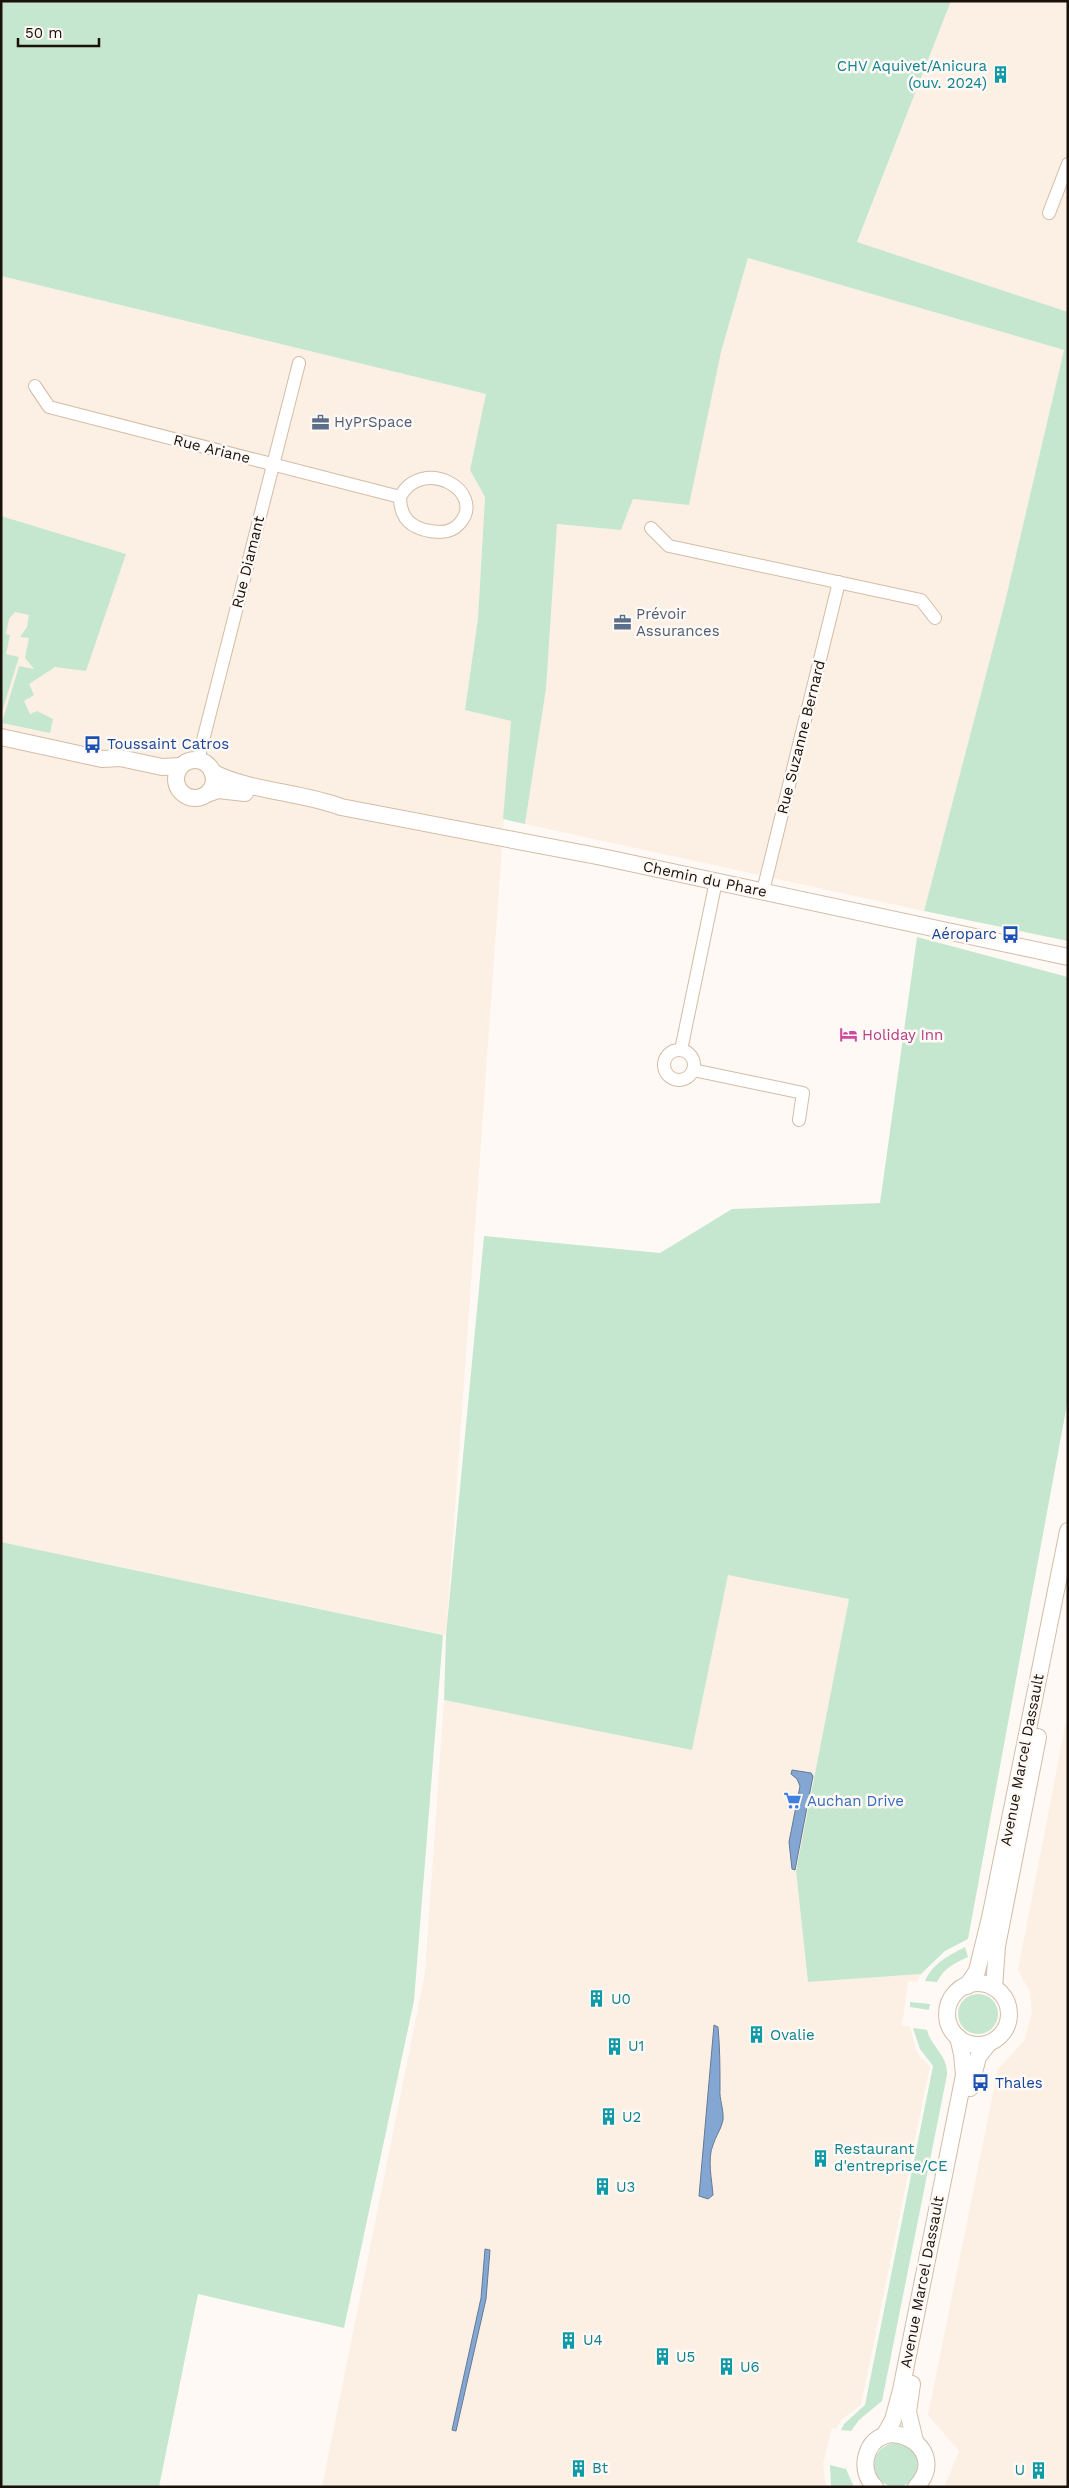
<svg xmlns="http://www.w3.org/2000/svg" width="1069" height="2488" viewBox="0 0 1069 2488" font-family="'Work Sans',sans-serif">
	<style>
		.built { fill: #fcf0e4 }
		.green { fill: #c6e7cf }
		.water { fill: #83a7d2; stroke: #637a96 }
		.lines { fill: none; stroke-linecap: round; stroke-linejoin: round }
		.street-casing { stroke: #d3bca7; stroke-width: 14 }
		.secondary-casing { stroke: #d3bca7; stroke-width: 18 }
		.street { stroke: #fff; stroke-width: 12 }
		.secondary { stroke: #fff; stroke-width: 16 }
		.labels { text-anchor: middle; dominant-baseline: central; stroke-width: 5; stroke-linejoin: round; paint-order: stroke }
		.culture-label { font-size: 15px; fill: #0d838f; stroke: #fef9f4; text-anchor: start }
		.service-label { font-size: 15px; fill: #4e5e75; stroke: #fef9f4; text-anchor: start }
		.street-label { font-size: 15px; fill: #19110a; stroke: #fef9f4 }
		.transit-label { font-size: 15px; fill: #164399; stroke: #fef9f4; text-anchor: start }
		.hotel-label { font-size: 15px; fill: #b23c85; stroke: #fef9f4; text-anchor: start }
		.shop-label { font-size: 15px; fill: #366cbe; stroke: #fef9f4; text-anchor: start }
	</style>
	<rect width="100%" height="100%" fill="#fef9f4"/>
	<!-- built -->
	<g class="built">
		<path d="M951,1h117v311l-211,-69z"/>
		<path d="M748,258l316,92 -59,252 -81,309 -399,-87 21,-135 11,-165 64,6 12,-31 88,-147z"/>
		<path d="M1,276l486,118 -17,76 15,26 -7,122 -13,91 46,11 -65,915 -445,-93z"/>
		<path d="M728,1574l121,25 -53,272 12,111 113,-8 -4,8 -9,-1 -6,45h8l5,21 5,10 10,9 -69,339 -19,14 -6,10 -4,-1 -9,36 3,23h-504l103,-514 19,-273 248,50z"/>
		<path d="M1068,1711v776h-124l15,-36 -31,-36 70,-346 26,-28 8,-29 -2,-20 -12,-22z"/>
	</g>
	<!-- green -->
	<g class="green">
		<path d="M1,1h950l-94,241 211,70v629l-144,-30 81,-309 59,-252 -316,-92 -27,94 -32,153 -56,-6 -12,31 -64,-6 -11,165 -21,135 -22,-5 8,-98 -46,-11 13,-92 7,-121 -15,-27 16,-76 -485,-118z"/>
		<path d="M1,516l125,38 -40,117 -31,-4 -26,17 5,11 -10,6 6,13 7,-3 16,8 -3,14 -48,-10 17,-57 15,3 -9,-11 4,-20 -9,-1 7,-10 2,-12 -14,-3 -6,7 -3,15 4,1 -4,19 13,3 -18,58z"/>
		<path d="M917,937l151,40v422l-100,540 -23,12 -24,23 -113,8 -12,-111 53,-272 -121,-24 -36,175 -248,-50 2,-65 38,-399 176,17 72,-44 148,-6z"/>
		<path d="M1,1542l442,93 -29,366 -70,327 -146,-34 -39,193h-158z"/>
		<path d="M965,1947l3,10c-13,6 -24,11 -31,25l-12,-1c8,-18 23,-25 40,-34z"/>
		<circle cx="978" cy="2014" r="20"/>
		<path d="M910,2002l20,2 -1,6 -19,-3z"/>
		<path d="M913,2028l14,2c5,18 21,25 20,45l-65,326 -23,19 -8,11 -10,-1 3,-6 21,-19 68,-339 -13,-17z"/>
		<circle cx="896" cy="2465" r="22"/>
		<path d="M830,2465l16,4 8,18h-23z"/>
	</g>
	<!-- water -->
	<g class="water">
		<path d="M792,1770l19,3 2,3 -18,94 -3,-1 -3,-27 11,-56 -3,-7 -6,-5z"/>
		<path d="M714,2025l4,2c2,21 2,42 2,62 -1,10 4,20 3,31 -2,10 -7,15 -10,25 -6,14 -1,35 0,50l-5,4 -9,-3z"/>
		<path d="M485,2249l5,1 -4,49 -30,132 -4,-1 29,-132z"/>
	</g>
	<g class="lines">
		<defs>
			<g id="street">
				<path d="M1049,213l19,-49"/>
				<path d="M35,386l14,21 351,90c0,25 16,34 40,35 8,0 15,-3 20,-9 27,-32 -38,-68 -60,-26"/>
				<path d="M651,528l18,18 252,54 14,18"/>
				<path d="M198,760l101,-397"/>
				<path d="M763,891l76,-309"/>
				<circle cx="679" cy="1065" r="15"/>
				<path d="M681,1050l35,-169"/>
				<path d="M693,1070l110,23 -4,27"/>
			</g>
			<g id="secondary">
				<path d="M1,737l101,22 18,-1 42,9 19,-1"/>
				<circle cx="195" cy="779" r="19"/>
				<path d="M212,772c36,19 89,20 129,35l261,50 466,100"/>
				<path d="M207,794l11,-4 27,3"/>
				<circle cx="978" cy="2014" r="31"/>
				<path d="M967,1986l10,-15 13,-53 78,-387"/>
				<path d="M994,1988l3,-42 41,-209"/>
				<path d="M970,2088l8,-31 10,-13"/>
				<path d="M912,2384l-4,28 7,29"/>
				<path d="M884,2436l9,-16 8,-30 63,-315 -2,-21 -4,-17"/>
				<path d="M875,2487c-8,-8 -11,-18 -9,-29 11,-50 88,-11 50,29"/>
			</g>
		</defs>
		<!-- street casing -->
		<use href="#street" class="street-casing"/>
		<!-- secondary casing -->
		<use href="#secondary" class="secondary-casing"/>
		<!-- street -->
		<use href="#street" class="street"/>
		<!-- secondary -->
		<use href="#secondary" class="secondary"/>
	</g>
	<!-- icons -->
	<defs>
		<symbol id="building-bare" viewBox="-9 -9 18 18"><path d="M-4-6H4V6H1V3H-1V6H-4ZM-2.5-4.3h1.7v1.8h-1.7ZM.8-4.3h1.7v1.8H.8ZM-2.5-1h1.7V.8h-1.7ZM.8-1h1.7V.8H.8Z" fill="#0f9aa8" stroke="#fef9f4" stroke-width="2.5" paint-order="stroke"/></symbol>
		<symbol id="office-bare" viewBox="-9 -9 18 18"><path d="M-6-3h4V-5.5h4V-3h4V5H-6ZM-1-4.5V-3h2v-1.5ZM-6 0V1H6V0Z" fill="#5c6f8a" stroke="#fef9f4" stroke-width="2.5" paint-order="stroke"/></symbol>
		<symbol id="bus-bare" viewBox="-9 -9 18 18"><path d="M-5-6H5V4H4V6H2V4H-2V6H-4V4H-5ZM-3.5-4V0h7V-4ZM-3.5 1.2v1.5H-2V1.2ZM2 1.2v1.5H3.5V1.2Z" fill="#1a4fb4" stroke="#fef9f4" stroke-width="2.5" paint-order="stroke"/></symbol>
		<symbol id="hotel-bare" viewBox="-9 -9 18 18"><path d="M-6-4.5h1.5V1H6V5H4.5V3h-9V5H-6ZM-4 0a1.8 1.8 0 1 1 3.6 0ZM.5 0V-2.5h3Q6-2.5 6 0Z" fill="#d1479c" stroke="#fef9f4" stroke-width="2.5" paint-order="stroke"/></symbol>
		<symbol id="supermarket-bare" viewBox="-9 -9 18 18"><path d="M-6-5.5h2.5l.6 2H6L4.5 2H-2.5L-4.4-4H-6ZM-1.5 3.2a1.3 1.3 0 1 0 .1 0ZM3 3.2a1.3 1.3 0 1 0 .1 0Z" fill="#3f7fe0" stroke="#fef9f4" stroke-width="2.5" paint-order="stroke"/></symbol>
	</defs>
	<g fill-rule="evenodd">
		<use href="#building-bare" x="988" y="62" width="25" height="25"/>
		<use href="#office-bare" x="308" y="410" width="25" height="25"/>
		<use href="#office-bare" x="610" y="610" width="25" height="25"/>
		<use href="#bus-bare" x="80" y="732" width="25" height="25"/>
		<use href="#bus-bare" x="998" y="922" width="25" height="25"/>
		<use href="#hotel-bare" x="836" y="1022" width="25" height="25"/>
		<use href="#supermarket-bare" x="780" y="1788" width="25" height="25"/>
		<use href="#building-bare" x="584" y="1986" width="25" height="25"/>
		<use href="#building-bare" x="744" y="2022" width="25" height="25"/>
		<use href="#building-bare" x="602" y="2034" width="25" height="25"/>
		<use href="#bus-bare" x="968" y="2070" width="25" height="25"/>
		<use href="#building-bare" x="596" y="2104" width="25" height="25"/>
		<use href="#building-bare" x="808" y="2146" width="25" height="25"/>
		<use href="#building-bare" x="590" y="2174" width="25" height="25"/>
		<use href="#building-bare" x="556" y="2328" width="25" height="25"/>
		<use href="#building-bare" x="650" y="2344" width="25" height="25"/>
		<use href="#building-bare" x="714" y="2354" width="25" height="25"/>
		<use href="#building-bare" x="566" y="2456" width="25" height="25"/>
		<use href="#building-bare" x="1026" y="2458" width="25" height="25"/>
	</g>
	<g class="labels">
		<!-- culture labels -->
		<g class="culture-label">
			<text x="987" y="66" text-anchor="end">CHV Aquivet/Anicura<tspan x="987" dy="17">(ouv. 2024)</tspan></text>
			<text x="611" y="1999">U0</text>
			<text x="770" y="2035">Ovalie</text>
			<text x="628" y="2046">U1</text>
			<text x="622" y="2117">U2</text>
			<text x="834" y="2149">Restaurant<tspan x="834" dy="17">d'entreprise/CE</tspan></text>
			<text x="616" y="2187">U3</text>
			<text x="583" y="2340">U4</text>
			<text x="676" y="2357">U5</text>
			<text x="740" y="2367">U6</text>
			<text x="592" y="2468">Bt</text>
			<text x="1025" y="2470" text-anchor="end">U</text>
		</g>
		<!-- service labels -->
		<g class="service-label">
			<text x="334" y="422">HyPrSpace</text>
			<text x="636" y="614">Prévoir<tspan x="636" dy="17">Assurances</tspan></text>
		</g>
		<!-- street labels -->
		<g class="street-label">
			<text transform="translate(212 449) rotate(14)">Rue Ariane</text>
			<text transform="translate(248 562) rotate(-76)">Rue Diamant</text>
			<text transform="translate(801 737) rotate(-76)">Rue Suzanne Bernard</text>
			<text transform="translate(705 879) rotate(12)">Chemin du Phare</text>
			<text transform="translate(1022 1760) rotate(-79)">Avenue Marcel Dassault</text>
			<text transform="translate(922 2282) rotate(-79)">Avenue Marcel Dassault</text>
		</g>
		<!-- transit labels -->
		<g class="transit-label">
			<text x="107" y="744">Toussaint Catros</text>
			<text x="997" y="934" text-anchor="end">Aéroparc</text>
			<text x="995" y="2083">Thales</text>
		</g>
		<!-- hotel labels -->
		<g class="hotel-label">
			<text x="862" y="1035">Holiday Inn</text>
		</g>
		<!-- shop labels -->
		<g class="shop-label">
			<text x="807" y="1801">Auchan Drive</text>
		</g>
	</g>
	<!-- border -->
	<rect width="1069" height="2488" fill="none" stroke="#19110a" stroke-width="5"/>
	<!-- scale -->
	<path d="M18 38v8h81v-8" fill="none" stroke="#19110a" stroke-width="2.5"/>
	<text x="25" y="38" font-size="15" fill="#19110a" stroke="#fef9f4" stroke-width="4" paint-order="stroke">50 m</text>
</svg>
